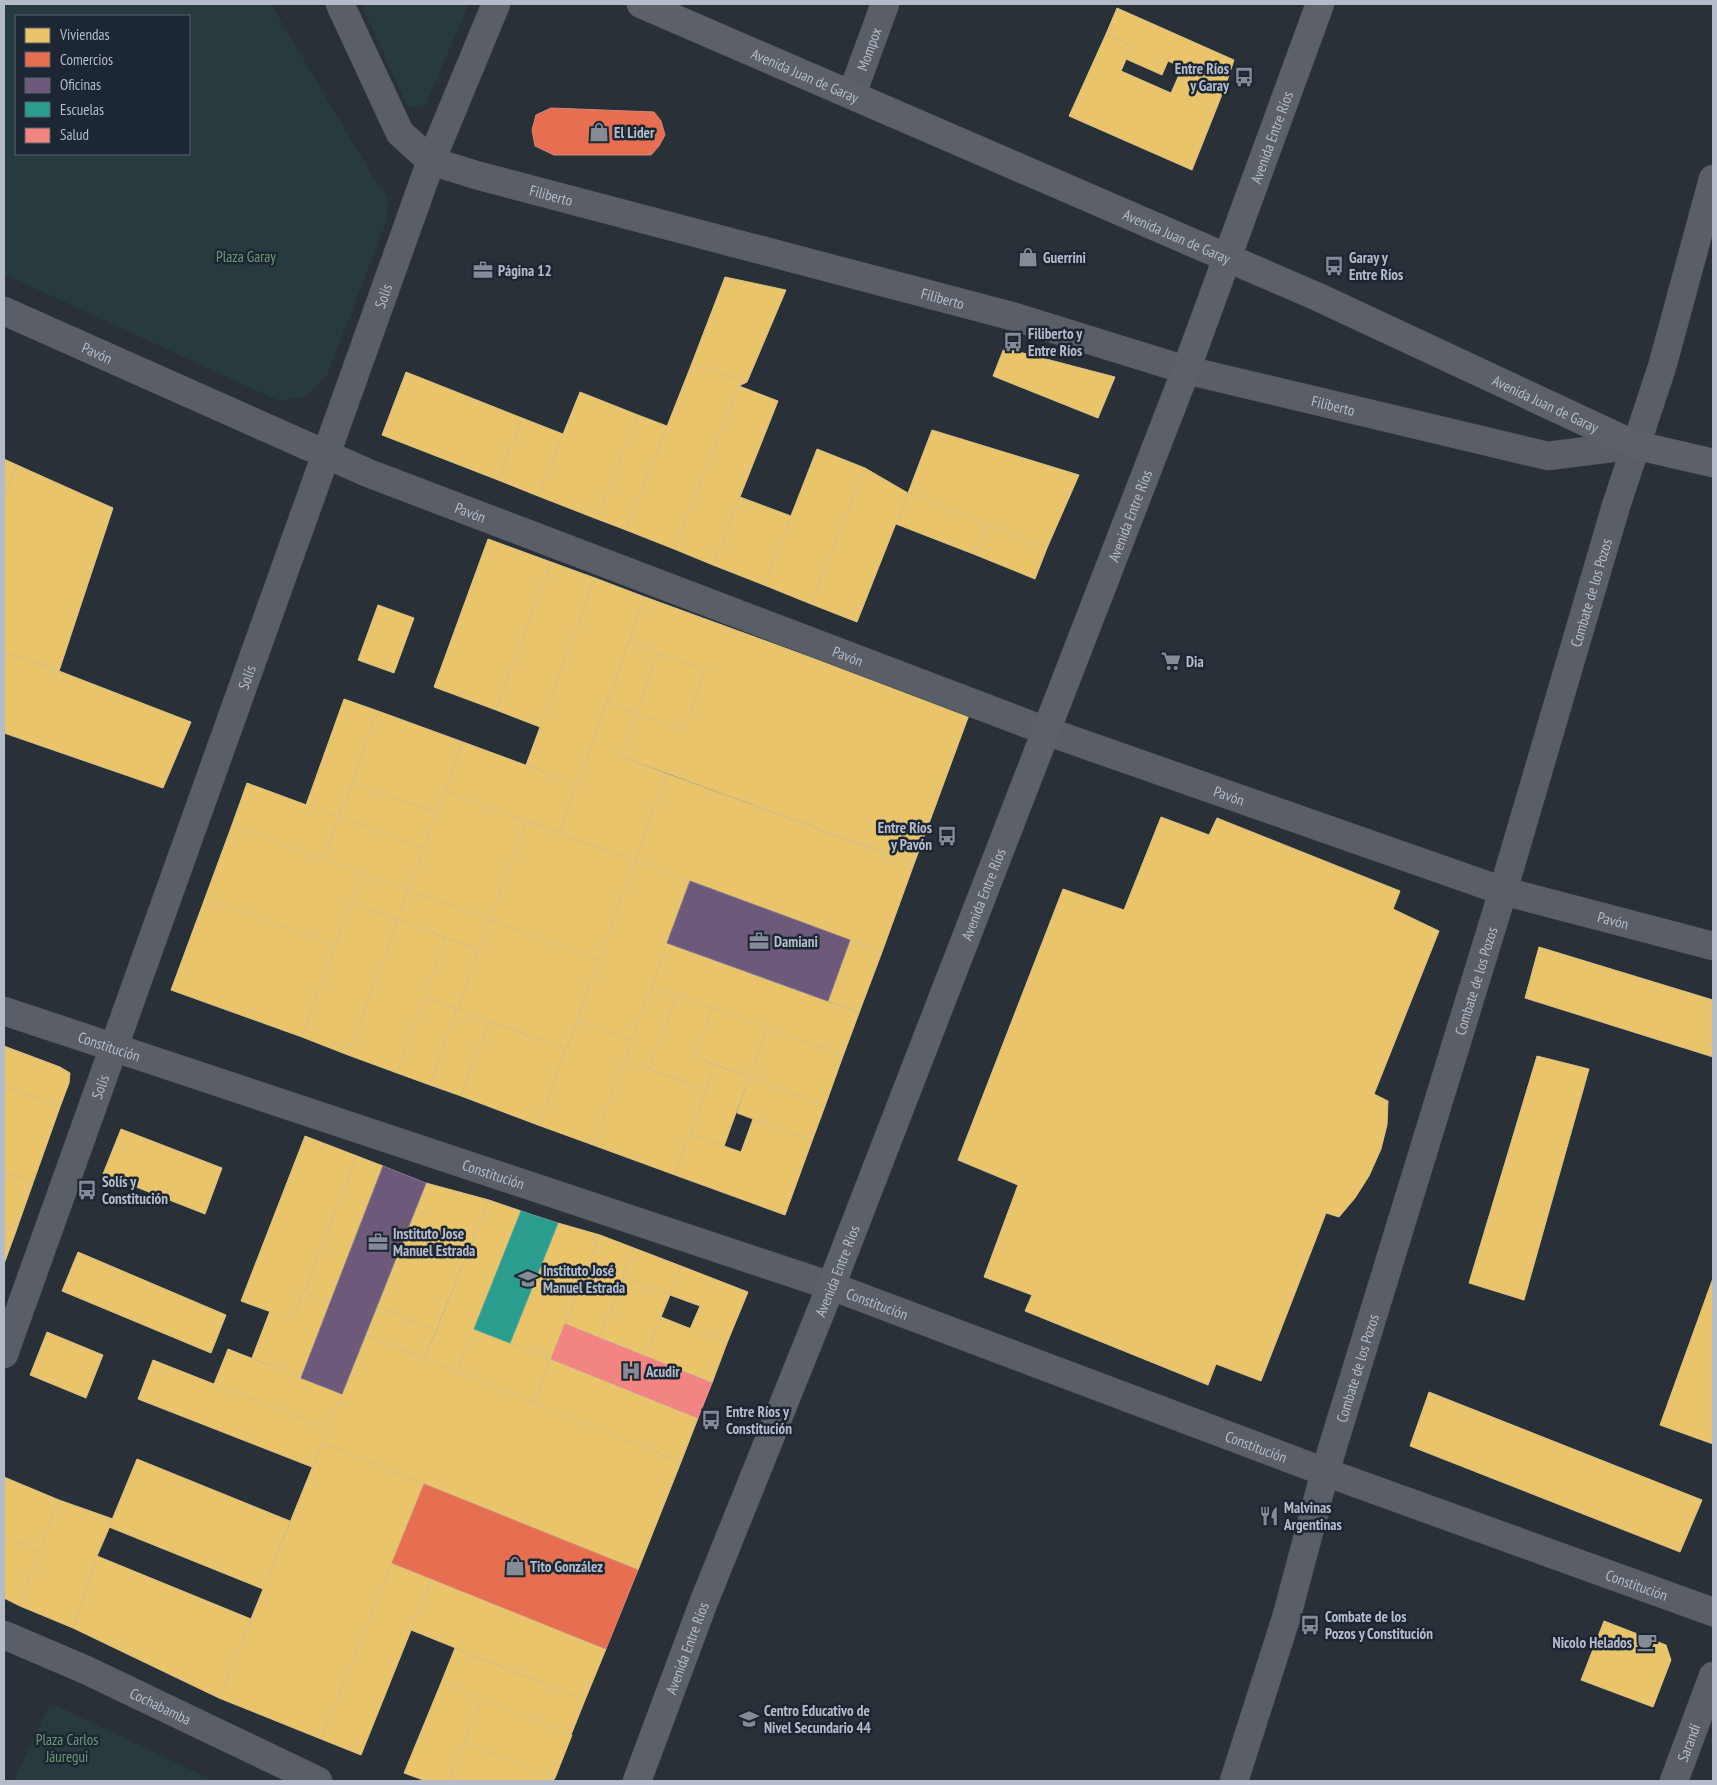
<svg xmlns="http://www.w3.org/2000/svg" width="1717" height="1785" viewBox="0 0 1717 1785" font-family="'PT Sans Narrow',sans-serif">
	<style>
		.green { fill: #273a3e; fill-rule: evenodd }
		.homes { fill: #e9c46a; stroke: #d9c286 }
		.shops { fill: #e76f51; stroke: #d88675 }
		.offices { fill: #6d597a; stroke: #827792 }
		.schools { fill: #2a9d8f; stroke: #53a6a0 }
		.health { fill: #f28482; stroke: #df9597 }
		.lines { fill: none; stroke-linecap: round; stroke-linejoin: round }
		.minor-casing { stroke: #484c53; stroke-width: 29 }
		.major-casing { stroke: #484c55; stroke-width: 29 }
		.minor { stroke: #5a5e66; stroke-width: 28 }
		.major { stroke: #5c6168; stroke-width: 28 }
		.labels { text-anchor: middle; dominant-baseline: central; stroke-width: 5; stroke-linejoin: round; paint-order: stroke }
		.street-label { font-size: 15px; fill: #b4bcc9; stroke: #1d2633 }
		.poi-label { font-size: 15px; font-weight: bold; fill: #b4bcc9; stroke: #1d2633; text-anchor: start }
		.park-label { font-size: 15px; fill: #6b9a76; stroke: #1d2633 }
	</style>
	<rect width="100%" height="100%" fill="#2a3038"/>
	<!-- green -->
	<g class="green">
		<path d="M4,4h267l101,171 16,22 -1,23 -60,155 -20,21 -28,5 -275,-127zM16,16h173v138h-173z"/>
		<path d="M361,4h105l1,4 -41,96 -8,4 -11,-2z"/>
		<path d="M50,1703l16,7 148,71h-200z"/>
	</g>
	<!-- homes -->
	<g class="homes">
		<path d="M1117,8l117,52 -9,27 -57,-26 -6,14 -36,-16 6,-13 -26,-12z"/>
		<path d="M1106,34l26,12 -11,25 50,22 11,-25 43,19 -33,83 -123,-54z"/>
		<path d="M725,277l61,13 -39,92 -55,-19z"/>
		<path d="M1004,348l111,29 -17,41 -105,-42z"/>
		<path d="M692,363l55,19 -8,4 -65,163 -48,-19z"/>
		<path d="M406,372l116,46 -24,62 -116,-45z"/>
		<path d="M739,386l39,15 -65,164 -39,-16z"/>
		<path d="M580,392l58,23 -41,104 -59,-23z"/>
		<path d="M638,415l29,11 -41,104 -29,-11z"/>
		<path d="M522,418l41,16 -25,62 -40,-16z"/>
		<path d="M932,430l147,45 -32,73 -139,-55z"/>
		<path d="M817,449l48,19 -54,136 -47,-19z"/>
		<path d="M4,459l13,6 -13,31z"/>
		<path d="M17,465l96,43 -54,163 -55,-19v-156z"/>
		<path d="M865,468l43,25 -51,129 -46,-18z"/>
		<path d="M908,493l79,31 -11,31 -80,-31z"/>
		<path d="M740,497l51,19 -27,69 -51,-20z"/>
		<path d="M987,524l60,24 -12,31 -59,-24z"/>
		<path d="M488,539l63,23 -55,148 -62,-23z"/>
		<path d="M551,562l44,16 -55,149 -44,-17z"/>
		<path d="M595,578l50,19 -68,187 -51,-19z"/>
		<path d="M645,597l324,118 -55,149 -293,-108 15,-43 47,18 22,-61 -76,-28z"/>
		<path d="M378,605l36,13 -20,55 -36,-13z"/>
		<path d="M629,642l30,11 -23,60 -29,-11z"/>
		<path d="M4,652l55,19 132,51 -28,66 -159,-55z"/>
		<path d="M659,653l46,17 -22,61 -47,-18z"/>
		<path d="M344,699l34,12 -39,106 -33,-12z"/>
		<path d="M607,702l29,11 -15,43 46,18 -32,87 -76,-28z"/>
		<path d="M378,711l85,31 -26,71 -85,-31z"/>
		<path d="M463,742l114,42 -18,49 -114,-42z"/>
		<path d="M667,774l247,90 -32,88 -247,-91z"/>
		<path d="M352,782l85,31 -13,35 -85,-31z"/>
		<path d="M247,783l92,34 -16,42 -91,-34z"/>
		<path d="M445,791l81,30 -36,99 -82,-30z"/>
		<path d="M339,817l85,31 -16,42 -85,-31z"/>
		<path d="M1161,817l48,18 8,-17 183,73 -7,18 46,22 -65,163 14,7 -1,24 -6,24 -12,27 -14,22 -16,19 -13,-4 -65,168 -45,-17 -8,21 -183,-74 7,-16 -48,-18 34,-92 -60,-25 105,-271 61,21z"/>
		<path d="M526,821l109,40 -36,99 -109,-40z"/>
		<path d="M232,825l130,48 -27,73 -130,-48z"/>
		<path d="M635,861l55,20 -58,159 -55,-20z"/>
		<path d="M362,873l46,17 -10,30 -47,-18z"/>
		<path d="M408,890l82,30 -11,30 -81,-30z"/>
		<path d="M205,898l130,48 -33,91 -131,-47z"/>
		<path d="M351,902l47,18 -50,135 -46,-18z"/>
		<path d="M398,920l48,18 -49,135 -49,-18z"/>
		<path d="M490,920l109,40 -33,89 -109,-40z"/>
		<path d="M446,938l33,12 -22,59 -33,-12z"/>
		<path d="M850,940l32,12 -23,61 -31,-12z"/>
		<path d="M667,943l192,70 -16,43 -191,-70z"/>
		<path d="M1539,947l174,53v57l-188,-59z"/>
		<path d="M652,986l25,9 -28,74 -25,-9z"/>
		<path d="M677,995l35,13 -18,49 21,8 -9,25 -57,-21z"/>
		<path d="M424,997l33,12 -27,76 -33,-12z"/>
		<path d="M712,1008l55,20 -18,49 -55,-20z"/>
		<path d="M457,1009l32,12 -28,75 -31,-11z"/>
		<path d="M577,1020l55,20 -39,105 -55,-20z"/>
		<path d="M489,1021l77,28 -28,76 -77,-29z"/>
		<path d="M767,1028l76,28 -18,50 -76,-29z"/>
		<path d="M4,1046l56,21 10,6 -1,10 -9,24 -56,-21z"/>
		<path d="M1537,1056l52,13 -65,231 -55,-17z"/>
		<path d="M624,1060l82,30 -31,85 -82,-30z"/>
		<path d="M715,1065l34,12 -25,69 -34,-12z"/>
		<path d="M749,1077l76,29 -13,35 -75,-28z"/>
		<path d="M4,1086l56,21 -27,76 -29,-11z"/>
		<path d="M753,1119l59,22 -27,74 -110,-40 15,-41 51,18z"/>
		<path d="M121,1129l101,39 -17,46 -102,-40z"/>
		<path d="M305,1136l52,20 -64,164 -52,-19z"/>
		<path d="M357,1156l26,10 -53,136 -26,-10z"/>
		<path d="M4,1172l29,11 -17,48 -12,-5z"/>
		<path d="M426,1183l63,17 -53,130 -59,-23z"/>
		<path d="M489,1200l32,11 -64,161 -32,-13z"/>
		<path d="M558,1223l42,12 -49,124 -41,-16z"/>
		<path d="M4,1226l12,5 -12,33z"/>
		<path d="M600,1235l34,13 -35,90 -34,-14z"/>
		<path d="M634,1248l47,18 -11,29 -47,-18z"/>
		<path d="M78,1252l148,63 -15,38 -149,-62z"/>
		<path d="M681,1266l67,26 -21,51 -37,-14 10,-23 -30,-11z"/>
		<path d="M623,1277l47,18 -25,61 -46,-18z"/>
		<path d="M1713,1278v166l-53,-19z"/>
		<path d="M304,1292l26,10 -29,76 -49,-20 18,-47 23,9z"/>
		<path d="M377,1307l59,23 -11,29 -60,-24z"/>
		<path d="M661,1317l66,26 -15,40 -67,-27z"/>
		<path d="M474,1329l77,30 -17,44 -77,-31z"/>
		<path d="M47,1332l56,23 -17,43 -56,-23z"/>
		<path d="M365,1335l316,127 -43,108 -316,-127z"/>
		<path d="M228,1349l114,45 -14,35 -114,-45z"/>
		<path d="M551,1359l147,59 -17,44 -147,-59z"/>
		<path d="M153,1360l175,69 -16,38 -174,-68z"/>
		<path d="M1429,1392l273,108 -22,52 -270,-106z"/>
		<path d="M322,1443l102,41 -103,255 -102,-41z"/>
		<path d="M137,1459l153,62 -27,68 -154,-62z"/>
		<path d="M4,1477l55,23 -20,51 -35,-15z"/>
		<path d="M59,1500l54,19 -16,37 -24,72 -53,-22 19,-55z"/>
		<path d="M4,1536l35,15 -19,55 -16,-8z"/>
		<path d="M97,1556l154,63 -32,79 -146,-70z"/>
		<path d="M392,1563l40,15 -71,177 -40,-16z"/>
		<path d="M432,1578l174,71 -21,51 -174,-70z"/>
		<path d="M1604,1621l62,24 5,15 -18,47 -72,-27z"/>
		<path d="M455,1648l130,52 -14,35 -130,-52z"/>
		<path d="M441,1683l41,16 -34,82h-22l-22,-8z"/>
		<path d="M482,1699l90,36 -17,43 -91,-36z"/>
		<path d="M464,1742l91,36 -2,3h-105z"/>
	</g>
	<!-- shops -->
	<g class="shops">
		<path d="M551,108l103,4 7,9 4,14 -6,11 -8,9h-97l-19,-9 -3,-16 4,-15z"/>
		<path d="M424,1484l214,86 -32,79 -214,-86z"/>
	</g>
	<!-- offices -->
	<g class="offices">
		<path d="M690,881l160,59 -22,61 -161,-58z"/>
		<path d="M383,1166l43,17 -84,211 -41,-16z"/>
	</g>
	<!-- schools -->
	<path class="schools" d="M521,1211l37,12 -48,120 -36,-14z"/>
	<!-- health -->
	<path class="health" d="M565,1324l147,59 -14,35 -147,-59z"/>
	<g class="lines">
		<defs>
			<g id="minor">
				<path id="s1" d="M340,4l60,129 31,28 45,14 539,142 171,53 362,86 87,-11"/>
				<path id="s2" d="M852,94l33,-90"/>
				<path id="s3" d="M4,311l364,162 678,258 457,160 210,55"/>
				<path id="s4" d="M4,1011l827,275 494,186 388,140"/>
				<path id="s5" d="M4,1354l427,-1193 65,-157"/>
				<path id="s6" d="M4,1635l82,35 232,111"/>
				<path id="s7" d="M1234,1781l53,-166 38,-143 178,-581 113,-385 46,-139 51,-188"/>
				<path id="s8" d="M1674,1781l39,-105"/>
			</g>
			<g id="major">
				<path id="s9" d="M641,4l677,293 317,148 78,18"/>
				<path id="s10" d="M637,1781l66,-177 128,-318 355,-916 134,-366"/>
			</g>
		</defs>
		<!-- minor casing -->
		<use href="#minor" class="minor-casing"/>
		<!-- major casing -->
		<use href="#major" class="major-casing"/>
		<!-- minor -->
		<use href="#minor" class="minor"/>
		<!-- major -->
		<use href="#major" class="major"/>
	</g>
	<!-- icons -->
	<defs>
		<symbol id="bus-bare" viewBox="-9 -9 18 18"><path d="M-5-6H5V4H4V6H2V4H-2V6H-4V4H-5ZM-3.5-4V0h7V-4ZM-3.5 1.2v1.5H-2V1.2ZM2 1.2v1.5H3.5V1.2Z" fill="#848b96" stroke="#1d2633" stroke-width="2.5" paint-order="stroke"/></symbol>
		<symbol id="shop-bare" viewBox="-9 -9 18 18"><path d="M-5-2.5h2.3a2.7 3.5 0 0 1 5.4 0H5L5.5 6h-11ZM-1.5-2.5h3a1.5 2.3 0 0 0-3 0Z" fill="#848b96" stroke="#1d2633" stroke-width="2.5" paint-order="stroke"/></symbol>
		<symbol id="office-bare" viewBox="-9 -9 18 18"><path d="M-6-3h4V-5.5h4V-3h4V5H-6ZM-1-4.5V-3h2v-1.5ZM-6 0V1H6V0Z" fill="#848b96" stroke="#1d2633" stroke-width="2.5" paint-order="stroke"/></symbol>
		<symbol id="supermarket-bare" viewBox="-9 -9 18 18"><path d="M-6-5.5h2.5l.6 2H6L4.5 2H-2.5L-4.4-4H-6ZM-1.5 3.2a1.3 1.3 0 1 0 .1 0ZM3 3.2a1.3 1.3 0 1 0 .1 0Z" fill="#848b96" stroke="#1d2633" stroke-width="2.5" paint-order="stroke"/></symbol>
		<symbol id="school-bare" viewBox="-9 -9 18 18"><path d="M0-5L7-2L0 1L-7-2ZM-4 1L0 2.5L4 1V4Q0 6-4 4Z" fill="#848b96" stroke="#1d2633" stroke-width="2.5" paint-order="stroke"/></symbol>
		<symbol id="hospital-bare" viewBox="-9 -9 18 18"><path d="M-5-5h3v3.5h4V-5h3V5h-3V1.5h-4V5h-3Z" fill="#848b96" stroke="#1d2633" stroke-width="2.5" paint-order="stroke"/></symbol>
		<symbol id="restaurant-bare" viewBox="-9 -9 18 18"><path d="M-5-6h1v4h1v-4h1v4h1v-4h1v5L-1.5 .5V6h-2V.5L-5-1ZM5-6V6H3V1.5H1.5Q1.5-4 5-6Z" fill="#848b96" stroke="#1d2633" stroke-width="2.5" paint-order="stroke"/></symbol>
		<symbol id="cafe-bare" viewBox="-9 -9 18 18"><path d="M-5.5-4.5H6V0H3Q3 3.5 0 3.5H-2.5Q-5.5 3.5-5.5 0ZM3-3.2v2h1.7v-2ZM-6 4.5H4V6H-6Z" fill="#848b96" stroke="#1d2633" stroke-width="2.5" paint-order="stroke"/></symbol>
	</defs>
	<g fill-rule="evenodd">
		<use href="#bus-bare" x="1230" y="63" width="28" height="28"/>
		<use href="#shop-bare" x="585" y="118" width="28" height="28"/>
		<use href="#shop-bare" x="1014" y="243" width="28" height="28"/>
		<use href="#bus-bare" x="1320" y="252" width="28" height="28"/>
		<use href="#office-bare" x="469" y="256" width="28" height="28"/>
		<use href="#bus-bare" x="999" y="328" width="28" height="28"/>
		<use href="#supermarket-bare" x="1157" y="647" width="28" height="28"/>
		<use href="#bus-bare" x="933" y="822" width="28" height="28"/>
		<use href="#office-bare" x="745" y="927" width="28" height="28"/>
		<use href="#bus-bare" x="73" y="1176" width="28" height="28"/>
		<use href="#office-bare" x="364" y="1228" width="28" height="28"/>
		<use href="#school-bare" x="514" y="1265" width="28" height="28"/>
		<use href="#hospital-bare" x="617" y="1357" width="28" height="28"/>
		<use href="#bus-bare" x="697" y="1406" width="28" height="28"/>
		<use href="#restaurant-bare" x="1255" y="1502" width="28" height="28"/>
		<use href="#shop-bare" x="501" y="1552" width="28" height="28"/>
		<use href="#bus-bare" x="1296" y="1611" width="28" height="28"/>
		<use href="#cafe-bare" x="1633" y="1628" width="28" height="28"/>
		<use href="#school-bare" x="735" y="1705" width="28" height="28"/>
	</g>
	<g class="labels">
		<!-- street labels -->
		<g class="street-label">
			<text stroke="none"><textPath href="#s2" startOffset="48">Mompox</textPath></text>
			<text stroke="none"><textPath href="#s9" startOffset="179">Avenida Juan de Garay</textPath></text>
			<text stroke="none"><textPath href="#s10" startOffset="1762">Avenida Entre Ríos</textPath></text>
			<text stroke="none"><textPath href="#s1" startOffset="309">Filiberto</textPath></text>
			<text stroke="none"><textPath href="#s9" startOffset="584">Avenida Juan de Garay</textPath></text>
			<text stroke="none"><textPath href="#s5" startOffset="1124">Solís</textPath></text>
			<text stroke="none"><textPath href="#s1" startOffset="714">Filiberto</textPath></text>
			<text stroke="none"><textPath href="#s3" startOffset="102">Pavón</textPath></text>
			<text stroke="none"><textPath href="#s9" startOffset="989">Avenida Juan de Garay</textPath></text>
			<text stroke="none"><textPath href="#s1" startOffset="1119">Filiberto</textPath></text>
			<text stroke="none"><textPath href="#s3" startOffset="508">Pavón</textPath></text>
			<text stroke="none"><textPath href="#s10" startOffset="1358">Avenida Entre Ríos</textPath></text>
			<text stroke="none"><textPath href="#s7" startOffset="1241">Combate de los Pozos</textPath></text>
			<text stroke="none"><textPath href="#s3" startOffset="912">Pavón</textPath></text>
			<text stroke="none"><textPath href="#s5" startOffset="719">Solís</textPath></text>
			<text stroke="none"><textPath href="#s3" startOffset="1318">Pavón</textPath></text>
			<text stroke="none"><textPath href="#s10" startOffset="952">Avenida Entre Ríos</textPath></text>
			<text stroke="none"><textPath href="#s3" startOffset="1722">Pavón</textPath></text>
			<text stroke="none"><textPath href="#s7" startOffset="836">Combate de los Pozos</textPath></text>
			<text stroke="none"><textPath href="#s4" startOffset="111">Constitución</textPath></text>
			<text stroke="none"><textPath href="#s5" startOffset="284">Solís</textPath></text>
			<text stroke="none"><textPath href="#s4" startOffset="516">Constitución</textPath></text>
			<text stroke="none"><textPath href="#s10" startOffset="548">Avenida Entre Ríos</textPath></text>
			<text stroke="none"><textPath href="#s4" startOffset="921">Constitución</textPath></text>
			<text stroke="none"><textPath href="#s7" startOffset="431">Combate de los Pozos</textPath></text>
			<text stroke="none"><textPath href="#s4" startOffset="1326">Constitución</textPath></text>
			<text stroke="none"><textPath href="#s4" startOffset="1731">Constitución</textPath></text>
			<text stroke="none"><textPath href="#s10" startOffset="142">Avenida Entre Ríos</textPath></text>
			<text stroke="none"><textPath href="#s6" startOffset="172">Cochabamba</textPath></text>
			<text stroke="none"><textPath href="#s8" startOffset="41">Sarandí</textPath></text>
		</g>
		<!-- poi labels -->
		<g class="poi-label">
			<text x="1229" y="68" text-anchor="end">Entre Ríos<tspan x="1229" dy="17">y Garay</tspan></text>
			<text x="614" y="132">El Lider</text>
			<text x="1043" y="257">Guerrini</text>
			<text x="1349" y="257">Garay y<tspan x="1349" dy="17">Entre Ríos</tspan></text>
			<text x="498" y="270">Página 12</text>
			<text x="1028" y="333">Filiberto y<tspan x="1028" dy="17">Entre Ríos</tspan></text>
			<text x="1186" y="661">Dia</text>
			<text x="932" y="827" text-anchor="end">Entre Ríos<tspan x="932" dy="17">y Pavón</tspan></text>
			<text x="774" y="941">Damiani</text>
			<text x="102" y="1181">Solís y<tspan x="102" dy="17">Constitución</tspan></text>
			<text x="393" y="1233">Instituto Jose<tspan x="393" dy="17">Manuel Estrada</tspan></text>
			<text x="543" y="1270">Instituto José<tspan x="543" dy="17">Manuel Estrada</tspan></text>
			<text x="646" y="1371">Acudir</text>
			<text x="726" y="1411">Entre Ríos y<tspan x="726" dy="17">Constitución</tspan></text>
			<text x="1284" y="1507">Malvinas<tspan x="1284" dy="17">Argentinas</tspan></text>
			<text x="530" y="1566">Tito González</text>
			<text x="1325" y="1616">Combate de los<tspan x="1325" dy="17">Pozos y Constitución</tspan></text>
			<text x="1632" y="1642" text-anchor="end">Nicolo Helados</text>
			<text x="764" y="1710">Centro Educativo de<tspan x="764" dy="17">Nivel Secundario 44</tspan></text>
		</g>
		<!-- park labels -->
		<g class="park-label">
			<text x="246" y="256">Plaza Garay</text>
			<text x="67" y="1739">Plaza Carlos<tspan x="67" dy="17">Jáuregui</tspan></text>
		</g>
	</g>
	<!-- border -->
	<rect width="1717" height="1785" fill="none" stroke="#b4bcc9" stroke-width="10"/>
	<!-- legend -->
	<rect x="15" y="15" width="175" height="140" fill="#1d2633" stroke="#59626f"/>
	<rect x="25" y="28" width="25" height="15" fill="#e9c46a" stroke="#59626f"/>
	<text x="60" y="40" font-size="15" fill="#b4bcc9">Viviendas</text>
	<rect x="25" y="52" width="25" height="15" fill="#e76f51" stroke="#59626f"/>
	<text x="60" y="65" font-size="15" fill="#b4bcc9">Comercios</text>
	<rect x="25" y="78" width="25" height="15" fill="#6d597a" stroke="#59626f"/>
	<text x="60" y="90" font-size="15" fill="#b4bcc9">Oficinas</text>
	<rect x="25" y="102" width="25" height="15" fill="#2a9d8f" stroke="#59626f"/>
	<text x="60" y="115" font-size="15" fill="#b4bcc9">Escuelas</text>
	<rect x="25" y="128" width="25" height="15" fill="#f28482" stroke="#59626f"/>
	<text x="60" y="140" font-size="15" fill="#b4bcc9">Salud</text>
</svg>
